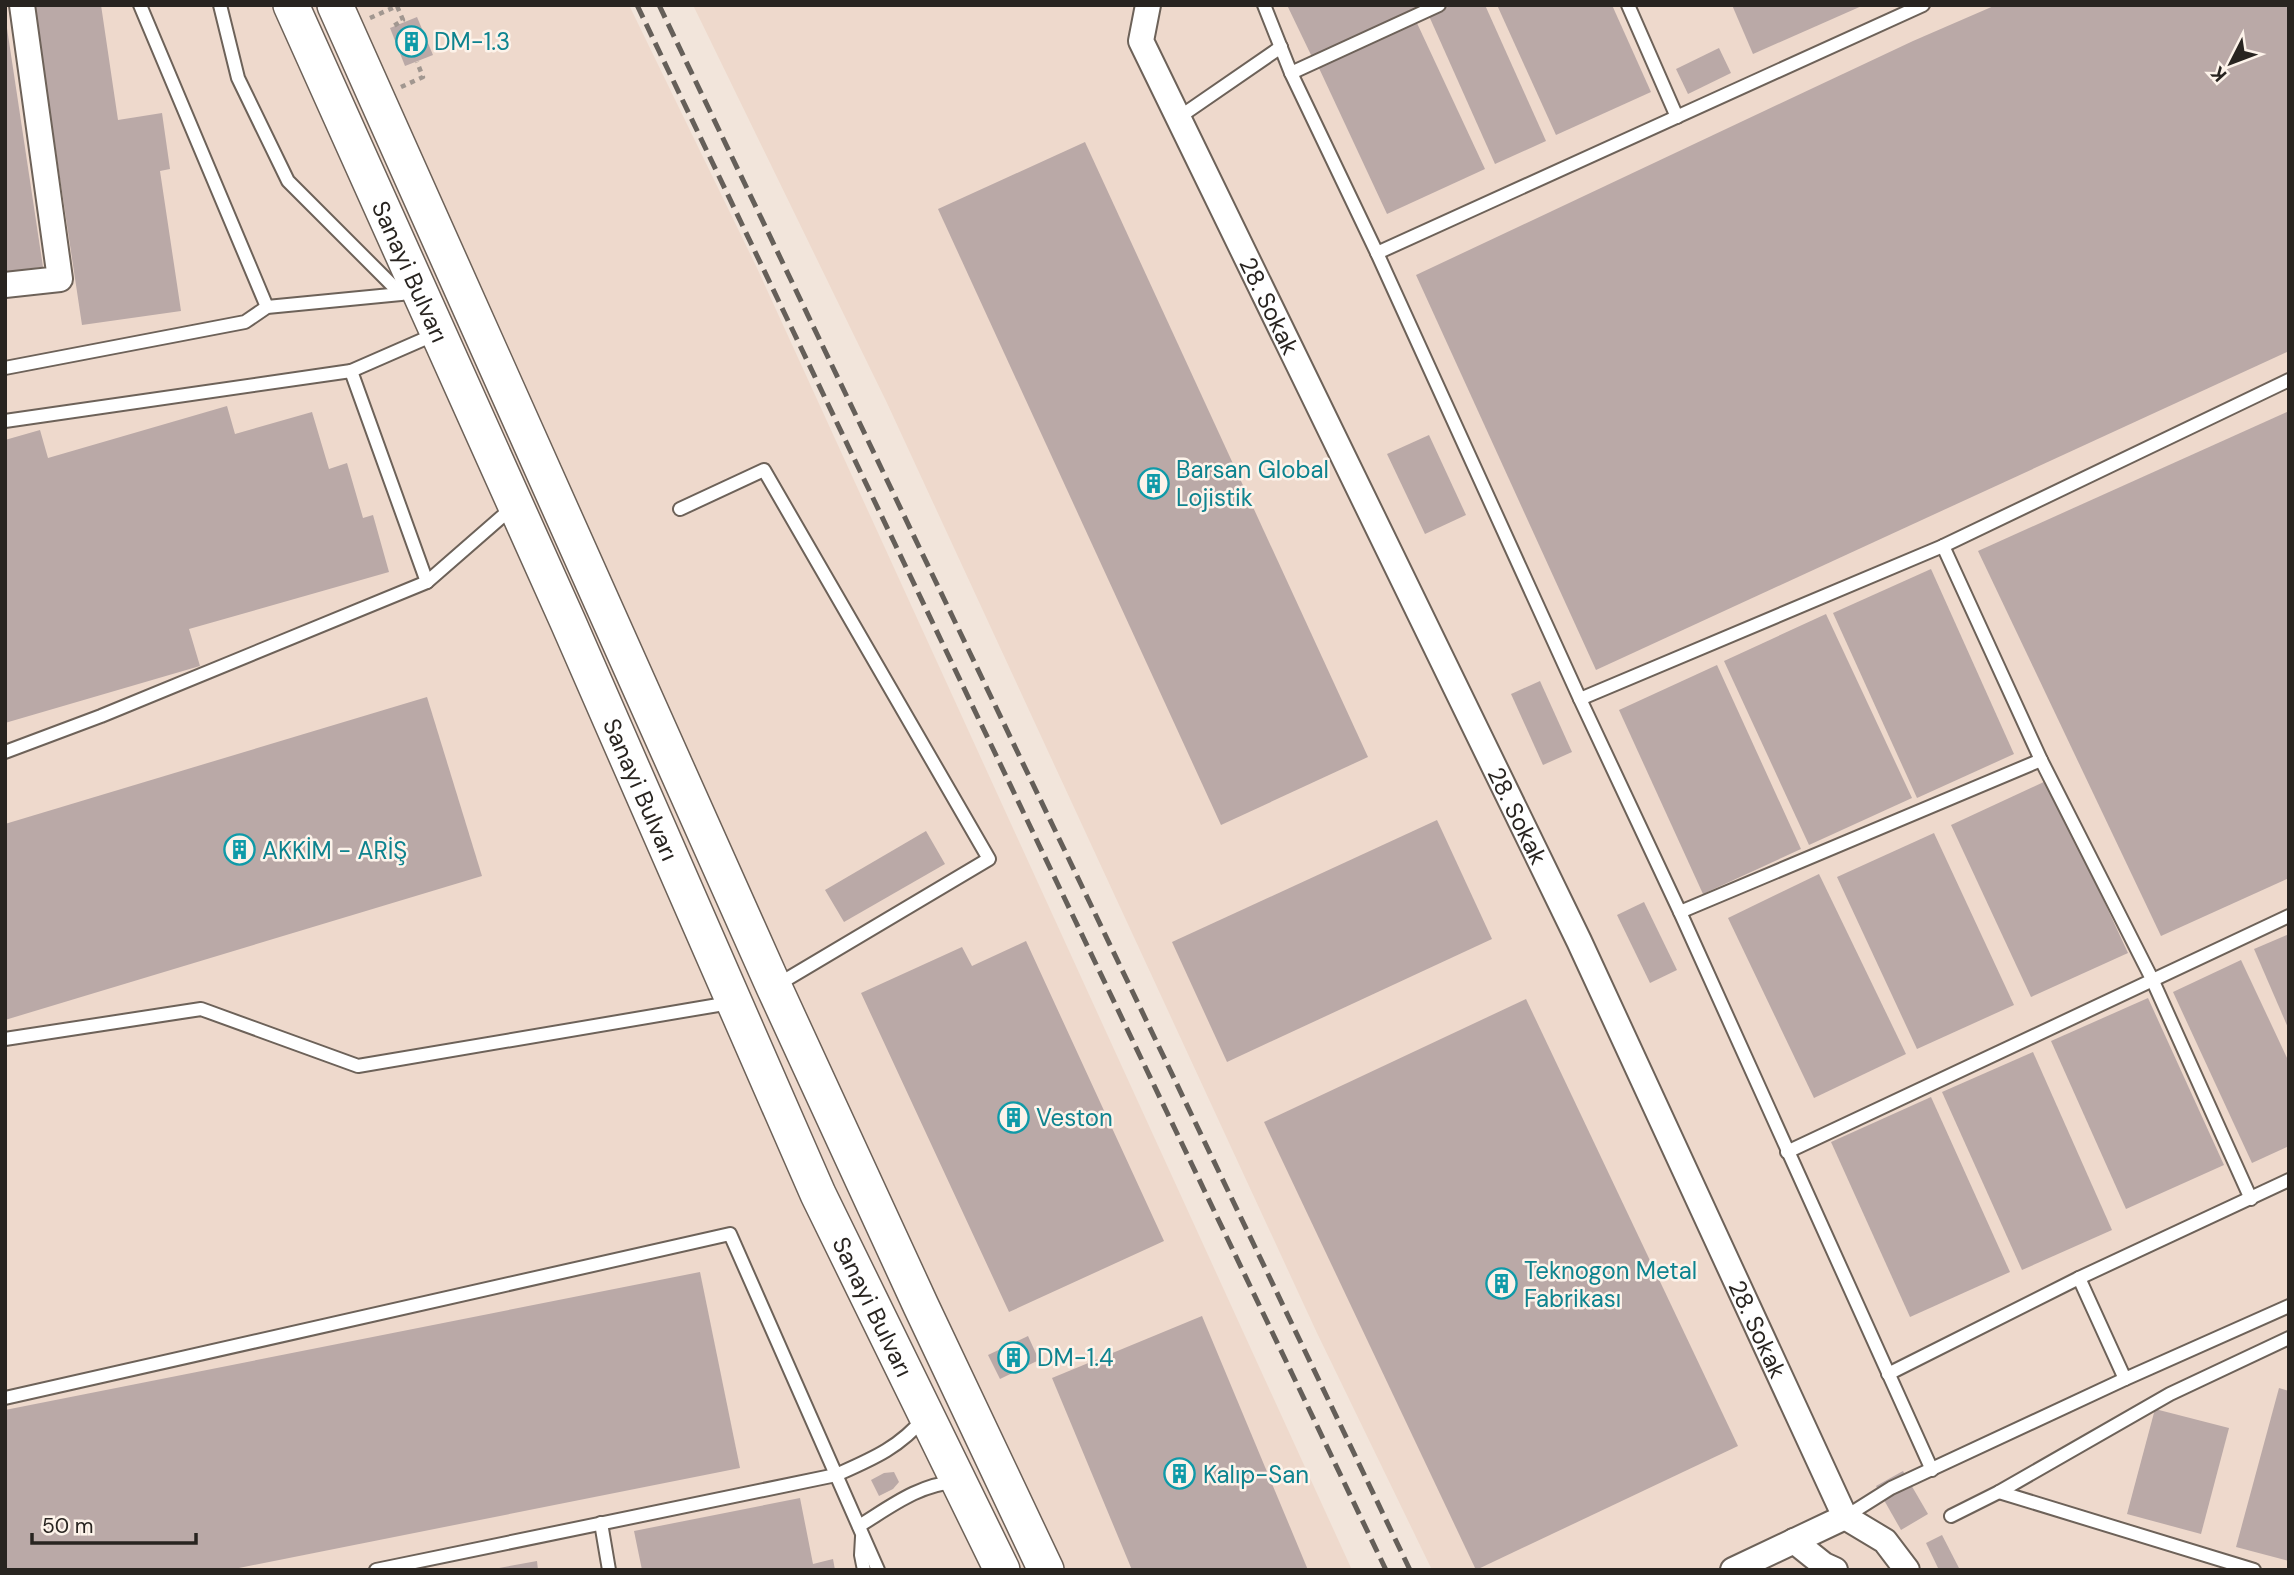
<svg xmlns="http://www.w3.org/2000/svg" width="2294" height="1575" viewBox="0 0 2294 1575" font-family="'DM Sans',sans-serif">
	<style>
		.industrial { fill: #eed9cc }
		.building { fill: #baa9a7 }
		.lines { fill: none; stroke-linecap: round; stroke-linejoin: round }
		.service-casing { stroke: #6d6259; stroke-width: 16 }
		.minor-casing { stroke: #6d6259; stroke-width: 28 }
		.secondary-casing { stroke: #6d6259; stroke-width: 38 }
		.path { stroke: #a19790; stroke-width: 4.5; stroke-dasharray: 5 5; stroke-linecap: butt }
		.service { stroke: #fff; stroke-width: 12 }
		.minor { stroke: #fff; stroke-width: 24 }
		.secondary { stroke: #fff; stroke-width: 35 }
		.rail { stroke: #655f59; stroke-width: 5; stroke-dasharray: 14 7; stroke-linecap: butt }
		.labels { text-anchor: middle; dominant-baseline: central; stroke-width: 5; stroke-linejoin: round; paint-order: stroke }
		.culture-label { font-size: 24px; fill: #0d838f; stroke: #fdf3ea; text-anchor: start }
		.street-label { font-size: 24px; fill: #282420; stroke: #fdf3ea }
	</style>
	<rect width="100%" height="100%" fill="#f2e5db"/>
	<!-- industrial -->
	<g class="industrial">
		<path d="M5,5h624l128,263 595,1302h-1347z"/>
		<path d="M693,5h1596v1565h-857l-115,-237 -430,-930z"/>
	</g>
	<!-- building -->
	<g class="building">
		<path d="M34,5h67l17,115 44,-7 8,56 -10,2 21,140 -99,14z"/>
		<path d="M1287,5h138l-113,52z"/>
		<path d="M1452,5h33l61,136 -51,23 -66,-148z"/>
		<path d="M1497,5h115l39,87 -95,43z"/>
		<path d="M1732,5h132l-111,49z"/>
		<path d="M1996,5h293v346l-693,319 -180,-395 497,-234z"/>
		<path d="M5,15l38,252 -38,5z"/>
		<path d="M417,17l16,38 -28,11 -15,-38z"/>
		<path d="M1416,21l69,148 -98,45 -69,-148z"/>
		<path d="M1719,48l12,25 -43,21 -12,-25z"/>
		<path d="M1085,142l283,615 -147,68 -283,-616z"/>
		<path d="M227,406l8,28 77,-22 17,57 18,-6 16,55 10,-3 16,57 -200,57 11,37 -195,57v-283l35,-10 8,28z"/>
		<path d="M2289,411v467l-128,58 -183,-385z"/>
		<path d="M1429,435l37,80 -41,19 -38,-80z"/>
		<path d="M1931,569l83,185 -97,44 -84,-185z"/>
		<path d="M1826,614l86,184 -103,47 -85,-184z"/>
		<path d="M1717,665l84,184 -98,45 -84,-184z"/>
		<path d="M1540,681l32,71 -29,13 -32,-71z"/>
		<path d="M427,697l55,179 -477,144v-196z"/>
		<path d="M2048,780l80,173 -97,44 -80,-172z"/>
		<path d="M1437,820l55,119 -265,123 -55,-120z"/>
		<path d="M926,831l19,33 -101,58 -19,-32z"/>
		<path d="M1934,833l80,172 -97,44 -80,-172z"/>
		<path d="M1819,874l87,180 -92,44 -86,-180z"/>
		<path d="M1644,902l33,68 -27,13 -33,-68z"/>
		<path d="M2289,934v96l-35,-81z"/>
		<path d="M1026,941l138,300 -155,71 -148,-319 101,-46 10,19z"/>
		<path d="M2241,960l48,102v84l-37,17 -79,-171z"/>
		<path d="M2148,998l76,167 -98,44 -75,-168z"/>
		<path d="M1526,999l212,447 -262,124 -212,-448z"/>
		<path d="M2033,1052l79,178 -90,40 -80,-178z"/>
		<path d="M1931,1097l79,175 -100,45 -79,-175z"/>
		<path d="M700,1272l40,196 -511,102h-224v-160z"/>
		<path d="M1202,1316l106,254h-176l-80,-192z"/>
		<path d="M1028,1336l11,24 -39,19 -12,-24z"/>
		<path d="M2279,1388l10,3v170l-53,-14z"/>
		<path d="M2155,1409l74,19 -28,106 -74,-20z"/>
		<path d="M1903,1471l25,43 -27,16 -25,-44z"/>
		<path d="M894,1472l5,10 -6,7 -14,7 -8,-16 13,-7z"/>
		<path d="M800,1498l13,66 20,-5 2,11h-193l-8,-39z"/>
		<path d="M1942,1535l18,35h-21l-13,-27z"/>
		<path d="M537,1561l1,9h-39v-2z"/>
	</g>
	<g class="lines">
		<defs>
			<g id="service">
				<path d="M140,5l127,302"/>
				<path d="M220,5l18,73 50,103 113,113"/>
				<path d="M1264,5l27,68 86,180 203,446 100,213 252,558"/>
				<path d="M1628,5l49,112"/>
				<path d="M1291,73l148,-68"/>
				<path d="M1178,118l103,-71"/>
				<path d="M1377,253l546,-248"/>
				<path d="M5,368l240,-46 22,-15 134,-13 14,-3"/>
				<path d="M351,371l87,-38"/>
				<path d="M5,421l346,-50 76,211"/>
				<path d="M680,509l84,-39 225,389 -212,126"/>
				<path d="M1943,546l98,214 111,219 99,220"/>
				<path d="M1580,699l363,-153 346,-166"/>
				<path d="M5,752l96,-36 326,-134 86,-75"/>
				<path d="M1680,912l361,-152"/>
				<path d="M5,1039l196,-30 157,57 372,-63"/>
				<path d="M1787,1152l502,-236"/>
				<path d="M2079,1278l46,101"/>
				<path d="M1888,1374l191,-96 210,-98"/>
				<path d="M5,1398l725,-164 148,336"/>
				<path d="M1999,1492l255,78"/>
				<path d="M1951,1516l48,-24 171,-98 119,-56"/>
				<path d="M1845,1517l46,-29 234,-109 164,-73"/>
				<path d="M601,1523l8,47"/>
				<path d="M859,1526c31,-19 60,-42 97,-44"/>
				<path d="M862,1537l-1,18 3,15"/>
				<path d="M376,1570l460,-95c36,-16 63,-27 89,-58"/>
			</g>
			<g id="minor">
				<path id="s1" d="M1148,5l-7,36 438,900 266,576 -112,53"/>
				<path d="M5,285l55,-6 -38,-274"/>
				<path d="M1845,1517l40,24 22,29"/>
				<path d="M1794,1541l30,24 11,5"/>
			</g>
			<g id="secondary">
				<path id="s2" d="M291,5l277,617 250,572 184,376"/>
				<path d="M335,5l439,982 147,319 125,264"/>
			</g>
		</defs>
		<!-- service casing -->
		<use href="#service" class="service-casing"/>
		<!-- minor casing -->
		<use href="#minor" class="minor-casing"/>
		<!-- secondary casing -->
		<use href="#secondary" class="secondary-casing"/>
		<!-- path -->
		<g class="path">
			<path d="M370,18l27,-12 6,14 -11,7"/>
			<path d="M401,87l22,-10 -6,-15"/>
		</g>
		<!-- service -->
		<use href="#service" class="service"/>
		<!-- minor -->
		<use href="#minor" class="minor"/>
		<!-- secondary -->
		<use href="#secondary" class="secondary"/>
		<!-- rail -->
		<g class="rail">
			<path d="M637,5l749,1565"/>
			<path d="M659,5l751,1565"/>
		</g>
	</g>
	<!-- icons -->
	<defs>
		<symbol id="building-ring" viewBox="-11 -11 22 22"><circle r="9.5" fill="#fdf3ea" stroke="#0f9aa8" stroke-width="1.5"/><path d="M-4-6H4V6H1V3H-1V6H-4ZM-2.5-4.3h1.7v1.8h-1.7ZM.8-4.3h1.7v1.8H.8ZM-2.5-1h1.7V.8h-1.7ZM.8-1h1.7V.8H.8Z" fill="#0f9aa8"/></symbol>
	</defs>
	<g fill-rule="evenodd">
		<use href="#building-ring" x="394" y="24" width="35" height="35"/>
		<use href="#building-ring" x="1136" y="466" width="35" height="35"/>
		<use href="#building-ring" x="222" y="832" width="35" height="35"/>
		<use href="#building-ring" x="996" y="1100" width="35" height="35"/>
		<use href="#building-ring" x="1484" y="1266" width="35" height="35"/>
		<use href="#building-ring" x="996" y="1340" width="35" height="35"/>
		<use href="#building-ring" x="1162" y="1456" width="35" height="35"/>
	</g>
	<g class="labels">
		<!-- culture labels -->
		<g class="culture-label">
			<text x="434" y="41">DM-1.3</text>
			<text x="1176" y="469">Barsan Global<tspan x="1176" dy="28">Lojistik</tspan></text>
			<text x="262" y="850">AKKİM - ARİŞ</text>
			<text x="1036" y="1117">Veston</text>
			<text x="1524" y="1270">Teknogon Metal<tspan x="1524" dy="28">Fabrikası</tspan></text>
			<text x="1037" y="1357">DM-1.4</text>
			<text x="1203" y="1474">Kalıp-San</text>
		</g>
		<!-- street labels -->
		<g class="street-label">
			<text stroke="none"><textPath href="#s2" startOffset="292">Sanayi Bulvarı</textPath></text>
			<text stroke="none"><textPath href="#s1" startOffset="331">28. Sokak</textPath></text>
			<text stroke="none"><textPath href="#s2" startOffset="859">Sanayi Bulvarı</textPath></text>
			<text stroke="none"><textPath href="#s1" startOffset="898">28. Sokak</textPath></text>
			<text stroke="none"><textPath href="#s2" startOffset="1426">Sanayi Bulvarı</textPath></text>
			<text stroke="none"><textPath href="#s1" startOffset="1465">28. Sokak</textPath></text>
		</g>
	</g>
	<!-- border -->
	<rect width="2294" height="1575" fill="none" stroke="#282420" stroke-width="14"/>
	<!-- north arrow -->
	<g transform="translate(2231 63) rotate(228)" stroke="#fdf3ea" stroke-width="5" paint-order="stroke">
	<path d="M0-5L12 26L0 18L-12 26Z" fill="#282420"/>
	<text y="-10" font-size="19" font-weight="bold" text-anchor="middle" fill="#282420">K</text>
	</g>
	<!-- scale -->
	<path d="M32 1533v10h164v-10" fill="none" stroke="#282420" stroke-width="3.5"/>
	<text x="42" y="1533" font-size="21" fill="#282420" stroke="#fdf3ea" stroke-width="5" paint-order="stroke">50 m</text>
</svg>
